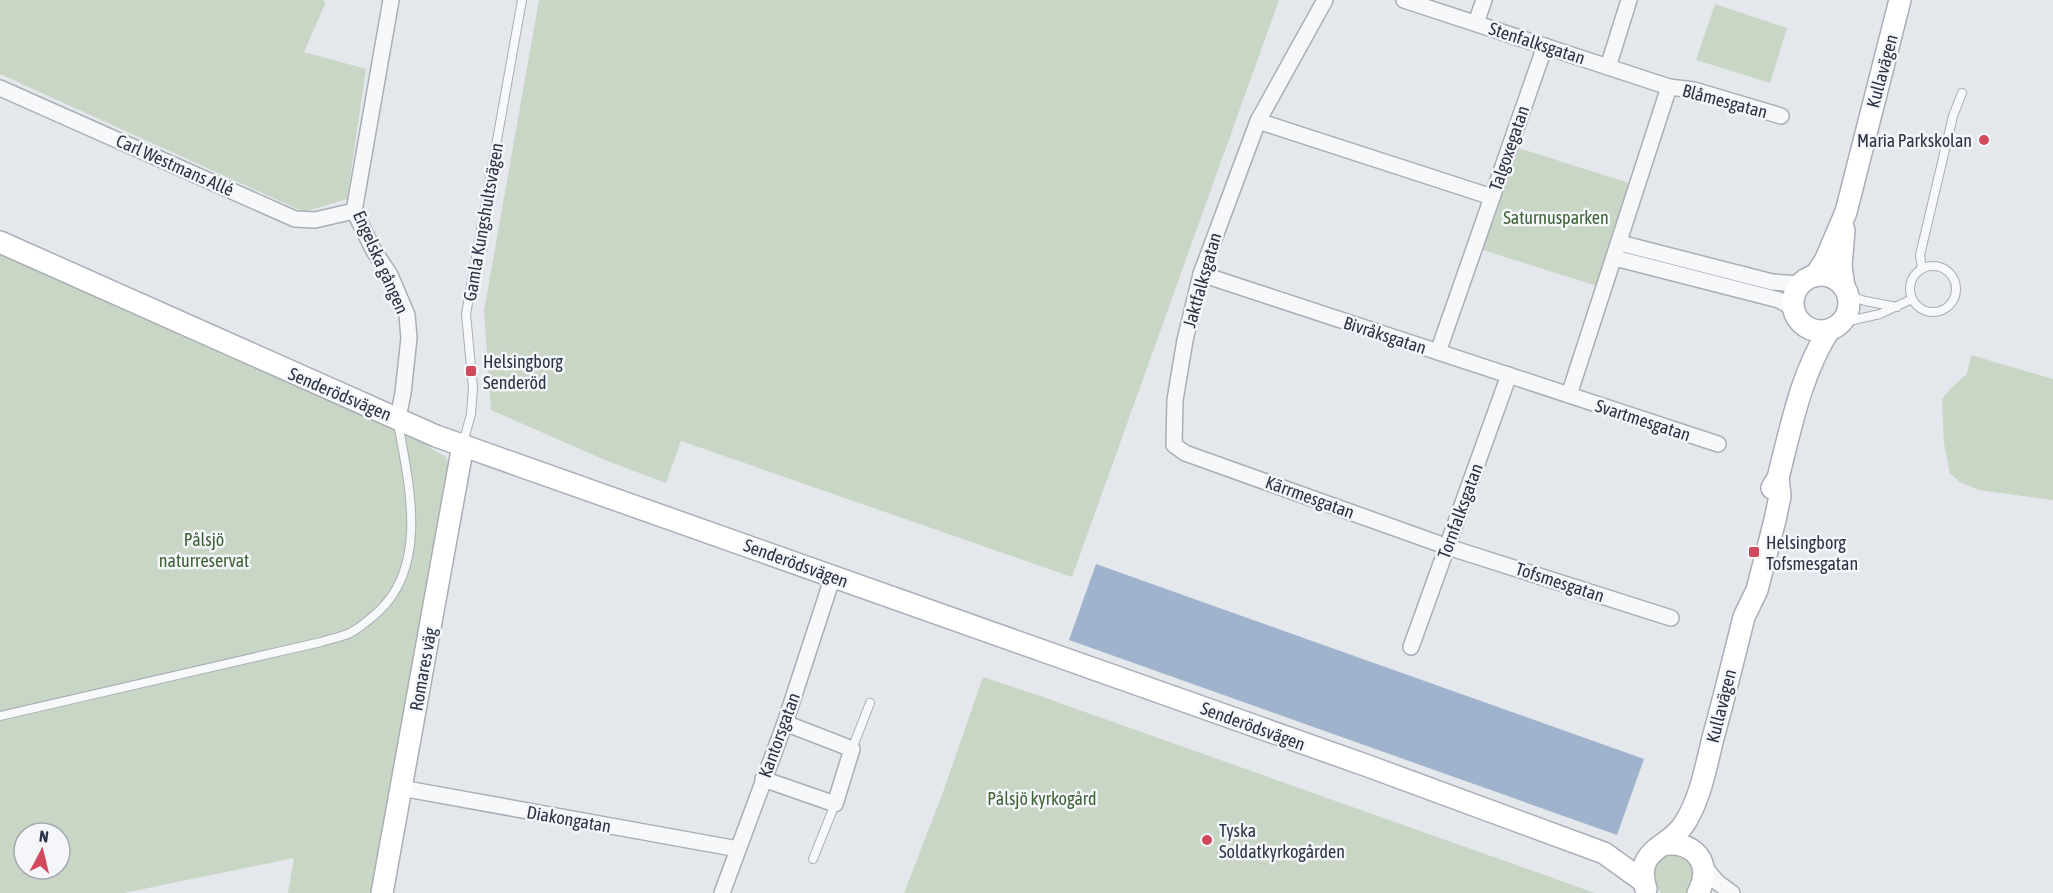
<svg xmlns="http://www.w3.org/2000/svg" width="2053" height="893" viewBox="0 0 2053 893" font-family="'Asap Condensed',sans-serif">
	<style>
		.green { fill: #c9d6c5; fill-rule: evenodd }
		.water { fill: #9fb4cc }
		.lines { fill: none; stroke-linecap: round; stroke-linejoin: round }
		.lane-casing { stroke: #a9aeb7; stroke-width: 10 }
		.street-casing { stroke: #a9aeb7; stroke-width: 18 }
		.secondary-casing { stroke: #a9aeb7; stroke-width: 24 }
		.lane { stroke: #f7f8fa; stroke-width: 8 }
		.street { stroke: #f7f8fa; stroke-width: 15 }
		.secondary { stroke: #fff; stroke-width: 21 }
		.poi-dot { fill: #d1495b; stroke: #f4f6f9; stroke-width: 2 }
		.labels { text-anchor: middle; dominant-baseline: central; stroke-width: 5; stroke-linejoin: round; paint-order: stroke }
		.street-label { font-size: 18px; fill: #2b3445; stroke: #f4f6f9 }
		.poi-label { font-size: 18px; fill: #2b3445; stroke: #f4f6f9; text-anchor: start }
		.park-label { font-size: 18px; fill: #3f6138; stroke: #f4f6f9 }
	</style>
	<rect width="100%" height="100%" fill="#e4e7ec"/>
	<!-- green -->
	<g class="green">
		<path d="M0,0h324l1,4 -21,48 62,17 -19,130 -43,13 -304,-138z"/>
		<path d="M539,0h740l-207,577 -391,-136 -15,42 -61,-23 -114,-50 -7,-99z"/>
		<path d="M1715,4l72,24 -17,55 -74,-23z"/>
		<path d="M1515,147l114,36 -32,103 -114,-36z"/>
		<path d="M0,231l434,197 -4,20 15,8 5,9 -76,428h-86l6,-35 -170,35h-124zM24,833h36v36h-36z"/>
		<path d="M1971,355l82,24v121l-74,-10 -19,-8 -10,-8 -6,-30 -2,-45 9,-11 16,-14z"/>
		<path d="M983,677l57,19 555,197h-691l38,-98z"/>
		<path d="M1673,850l22,14 -4,26 -5,3h-25l-9,-10c0,-22 0,-24 21,-33z"/>
	</g>
	<!-- water -->
	<path class="water" d="M1096,564l548,195 -27,76 -548,-195z"/>
	<g class="lines">
		<defs>
			<g id="lane">
				<circle cx="1933" cy="289" r="23"/>
				<path d="M1922,268l-2,-13 33,-139 9,-23"/>
				<path d="M1848,295l17,6 32,6"/>
				<path d="M1840,323l40,-9 32,-15"/>
				<path d="M463,443l8,-29 2,-26 -7,-74 56,-314"/>
				<path d="M0,716l321,-74c9,-3 19,-5 27,-8 11,-5 21,-14 30,-22 51,-47 31,-128 20,-189"/>
				<path d="M852,749l18,-46"/>
				<path d="M813,859l22,-55"/>
			</g>
			<g id="street">
				<path d="M391,0l-37,211 20,40 16,24 17,40 2,23 -6,55 -5,25"/>
				<path d="M1325,0l-67,121 -57,153 -16,66 -10,60 -1,45 11,8 263,94 223,71"/>
				<path d="M1404,0l265,87 25,3 87,26"/>
				<path d="M1476,23l8,-23"/>
				<path d="M1608,67l21,-67"/>
				<path d="M0,88l295,131 20,1 39,-9"/>
				<path d="M1258,121l234,76"/>
				<path d="M1620,243l152,39 28,2"/>
				<path d="M1615,258l164,42 14,8"/>
				<path d="M1201,274l517,170"/>
				<path d="M1438,352l107,-306"/>
				<path d="M1569,395l100,-308"/>
				<path d="M1411,647l98,-272"/>
				<path d="M763,779l72,25 17,-55 -67,-26"/>
				<path d="M401,788l337,61"/>
				<path d="M1702,864l15,18 15,11"/>
				<path d="M722,893l63,-170 48,-147"/>
			</g>
			<g id="secondary">
				<path d="M1844,230l-3,36 3,21"/>
				<path d="M0,242l436,194 932,330 236,87 39,28"/>
				<circle cx="1821" cy="303" r="28"/>
				<path d="M1815,276l10,-15 21,-49 54,-212"/>
				<path d="M1772,488l6,-10c13,-51 23,-104 51,-148"/>
				<path d="M1662,845c32,-6 52,19 36,48"/>
				<path d="M1646,889c-13,-42 24,-39 40,-68 15,-25 20,-55 27,-83 11,-40 21,-81 31,-121l13,-27 18,-70 5,-24 -2,-18"/>
				<path d="M382,893l81,-448"/>
			</g>
		</defs>
		<!-- lane casing -->
		<use href="#lane" class="lane-casing"/>
		<!-- street casing -->
		<use href="#street" class="street-casing"/>
		<!-- secondary casing -->
		<use href="#secondary" class="secondary-casing"/>
		<!-- lane -->
		<use href="#lane" class="lane"/>
		<!-- street -->
		<use href="#street" class="street"/>
		<!-- secondary -->
		<use href="#secondary" class="secondary"/>
	</g>
	<!-- markers -->
	<g class="poi-dot">
		<circle cx="1984" cy="140" r="6"/>
		<rect x="465" y="365" width="12" height="12" rx="3"/>
		<rect x="1748" y="546" width="12" height="12" rx="3"/>
		<circle cx="1207" cy="840" r="6"/>
	</g>
	<g class="labels">
		<!-- street labels -->
		<g class="street-label">
			<text transform="translate(1537 43) rotate(18)">Stenfalksgatan</text>
			<text transform="translate(1882 71) rotate(-75)">Kullavägen</text>
			<text transform="translate(1725 101) rotate(15)">Blåmesgatan</text>
			<text transform="translate(1509 148) rotate(-71)">Talgoxegatan</text>
			<text transform="translate(175 165) rotate(24)">Carl Westmans Allé</text>
			<text transform="translate(483 222) rotate(-80)">Gamla Kungshultsvägen</text>
			<text transform="translate(381 262) rotate(66)">Engelska gången</text>
			<text transform="translate(1202 280) rotate(-74)">Jaktfalksgatan</text>
			<text transform="translate(1385 335) rotate(18)">Bivråksgatan</text>
			<text transform="translate(340 394) rotate(23)">Senderödsvägen</text>
			<text transform="translate(1643 420) rotate(18)">Svartmesgatan</text>
			<text transform="translate(1310 497) rotate(20)">Kärrmesgatan</text>
			<text transform="translate(1460 511) rotate(-70)">Tornfalksgatan</text>
			<text transform="translate(796 563) rotate(20)">Senderödsvägen</text>
			<text transform="translate(1560 582) rotate(18)">Tofsmesgatan</text>
			<text transform="translate(423 669) rotate(-80)">Romares väg</text>
			<text transform="translate(1721 706) rotate(-76)">Kullavägen</text>
			<text transform="translate(1253 726) rotate(20)">Senderödsvägen</text>
			<text transform="translate(779 735) rotate(-70)">Kantorsgatan</text>
			<text transform="translate(569 819) rotate(10)">Diakongatan</text>
		</g>
		<!-- poi labels -->
		<g class="poi-label">
			<text x="1972" y="140" text-anchor="end">Maria Parkskolan</text>
			<text x="483" y="361">Helsingborg<tspan x="483" dy="21">Senderöd</tspan></text>
			<text x="1766" y="542">Helsingborg<tspan x="1766" dy="21">Tofsmesgatan</tspan></text>
			<text x="1219" y="830">Tyska<tspan x="1219" dy="21">Soldatkyrkogården</tspan></text>
		</g>
		<!-- park labels -->
		<g class="park-label">
			<text x="1556" y="217">Saturnusparken</text>
			<text x="204" y="539">Pålsjö<tspan x="204" dy="21">naturreservat</tspan></text>
			<text x="1042" y="798">Pålsjö kyrkogård</text>
		</g>
	</g>
	<!-- north arrow -->
	<g transform="translate(42 851) rotate(7)"><circle r="28" fill="#f4f6f9" stroke="#a4a8b1" stroke-width="1.5"/>
	<path d="M0-4.5L10 22L0 15L-10 22Z" fill="#d1495b"/>
	<text y="-9" font-size="16" font-weight="bold" text-anchor="middle" fill="#2b3445">N</text>
	</g>
</svg>
